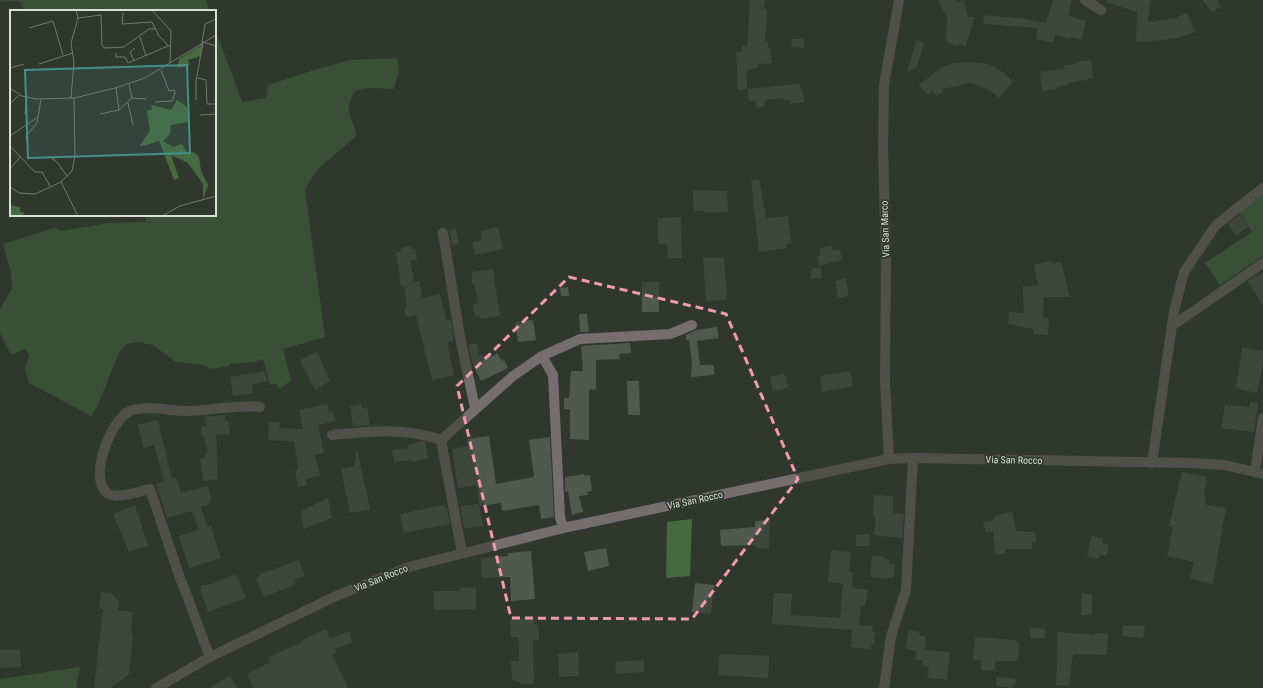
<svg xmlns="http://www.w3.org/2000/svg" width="1263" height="688" viewBox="0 0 1263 688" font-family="'Roboto Condensed',sans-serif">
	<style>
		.green { fill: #466a40 }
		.building { fill: #50594e }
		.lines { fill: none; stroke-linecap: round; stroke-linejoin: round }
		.minor { stroke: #756d6e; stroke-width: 10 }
		.marked { fill: none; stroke: #f39aa8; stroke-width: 3; stroke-dasharray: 8 5; stroke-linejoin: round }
		.labels { text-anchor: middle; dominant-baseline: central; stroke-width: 3.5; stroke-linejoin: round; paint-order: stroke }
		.street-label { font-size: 10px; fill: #d9ded7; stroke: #30382e }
		.inset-road { fill: none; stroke: #747a72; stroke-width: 1 }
		.view { fill: #429088; fill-opacity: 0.15; stroke: #429088; stroke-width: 2 }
		.inset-edge { fill: none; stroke: #d9ded7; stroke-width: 2 }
	</style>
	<rect width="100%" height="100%" fill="#30382e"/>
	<!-- green -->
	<g class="green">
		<path d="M0,0h206l3,11h-185l-4,-10 -18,1z"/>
		<path d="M215,28l27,74 24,-4 2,-13 46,-15 36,-10 47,-2 2,12 -5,19c-15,0 -24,-3 -39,2 -14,24 -1,23 1,45l-38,33 -13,20 20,148 -42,12 8,32 -12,8 -2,-6 -7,2 -7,-26 -8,3 -25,2v2l-19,3 -7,-4 -28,-3 -23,-17 -14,-3 -12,2 -8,9 -22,54 -6,9 -62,-33 -4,-14 4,-14 -4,-6 -14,6 -11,-22v-24l12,-21 -1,-15 -8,-29 51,-16 7,3 47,-8 37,-1 1,-7h69z"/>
		<path d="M1263,194v62l-43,29 -15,-22 47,-31 -14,-22z"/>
		<path d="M692,519l-2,57 -24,2 1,-56z"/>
		<path d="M80,667l-4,21h-76v-9z"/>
	</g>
	<!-- building -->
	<g class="building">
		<path d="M750,0h15l-1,9 3,1 -2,31h3v7h2l2,15 -13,1v3l-13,4 1,18 53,-5 5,18 -15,2v-4l-6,1v-3l-19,2v6l-9,2 -1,-7h-6l-2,-12 -9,1 -2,-38h6v-6l5,1z"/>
		<path d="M938,0h18l1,2 7,-2 4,17h6l-8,29 -7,-2 -1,2 -12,-4 1,-24z"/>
		<path d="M1053,0h19l-4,16 18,5 -4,18 -11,-2 -1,2 -15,-5 -2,9 -17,-4 2,-11 -54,-4 -1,-9 43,4 20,4z"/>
		<path d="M1107,0h43l-2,22 27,-4 12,-5 8,19 -18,6 -30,4 -11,-1 1,-29 -31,-10z"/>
		<path d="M1203,0h14l4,6 -9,7z"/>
		<path d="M792,39h12v9l-13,-1z"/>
		<path d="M916,40l8,3 -7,24 -10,5z"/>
		<path d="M1091,60l2,18 -24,5 -1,2 -11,1v3l-15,2 -2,-19 25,-4 -1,-3 13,-1v-2z"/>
		<path d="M970,62l18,2 15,8 10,10 -14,16 -10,-8 -18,-7 -29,6 1,3 -6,4 -4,-5 -5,4 -9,-10 23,-18 12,-4z"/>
		<path d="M759,179l7,39 22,-2 3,27 -5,1 1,4 -28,4 -8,-72z"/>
		<path d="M693,190l34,1 1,21 -23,1v-2h-11z"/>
		<path d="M1240,214l8,13 -12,8 -8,-11z"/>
		<path d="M681,217l1,41h-14l-1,-14h-9v-26z"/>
		<path d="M498,227l5,22 -28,6 -3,-13 10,-2 -1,-9z"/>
		<path d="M456,229l3,15 -7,1 -3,-15z"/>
		<path d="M831,245l2,6 7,-1 2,10 -23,6 -1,-10 3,-1 -2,-6z"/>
		<path d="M411,246l1,3 3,-1 2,12 -7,1 4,21 5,-1 3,17 18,-4 6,27 5,-1 3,21 -7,1 7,33 -22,5 -16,-65 -10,2 -2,-9h3l-3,-22h-3l-5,-34 5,-1v-3z"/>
		<path d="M724,257l3,43 -21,1 -3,-43z"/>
		<path d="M1051,261l1,3 9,-2 9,35h-26l-1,21h6l-1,17 -14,-1 -1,-5 -25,-5 1,-12 15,1 -1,-26 15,-2 -4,-20z"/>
		<path d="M820,267l2,11 -11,1v-10z"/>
		<path d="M493,269l7,47 -20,3 -1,-4 -4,1 -2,-12 5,-1 -4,-20h-2v-11z"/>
		<path d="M1263,272v34l-15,-25z"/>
		<path d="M845,278l4,18 -11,2 -3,-17z"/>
		<rect x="642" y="282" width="17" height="30"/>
		<path d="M568,287l1,9h-8l-1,-8z"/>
		<path d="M579,314h8l2,18h-9z"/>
		<path d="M533,320l3,20 -18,2 -3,-20z"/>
		<path d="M717,327l2,11 -22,3 3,24h14v10l-23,2 1,-14 -3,-23h-3v-5l10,-5z"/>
		<path d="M477,343l2,12 14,1 4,-3 5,8 2,-1 4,8 -27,13 -9,-19 -4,-17z"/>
		<path d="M630,343l1,10 -12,1 1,5 -24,1v30l-7,-1v51l-19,-1v-30h-6v-11h5l2,-27h12l-2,-25z"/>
		<path d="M1242,347l21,4v13l-6,29 -21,-5z"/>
		<path d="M317,352l13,29 -15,9 -15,-30z"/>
		<path d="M265,371l2,10 -15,4 1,8 -20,3 -3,-19z"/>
		<path d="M850,371l3,15 -31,6 -2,-16z"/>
		<path d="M785,374l3,14 -15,3 -3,-14z"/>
		<path d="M627,381h12l1,34h-12z"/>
		<path d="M1250,402l8,1 -4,29 -33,-4 4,-23 24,2z"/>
		<path d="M327,404l2,8 4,-1 3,10 -18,4 6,28 -9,2 5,21 -14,3 1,6 -9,2 -3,-17 3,-1 -4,-28 -26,-1 1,-18h11l-1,6 24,1 -4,-19z"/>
		<path d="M361,404l1,4 5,-1 3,18 -17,1 -3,-20z"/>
		<path d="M225,415v7l3,-1 2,13 -14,1 2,44 -14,2 -4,-22 6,-2 -1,-4h3l-4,-17 -2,1 -1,-11h5l-1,-9z"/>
		<path d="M158,420l14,59 4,-1 5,15 27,-7 4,14 -3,1 1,3 -9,3 6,20 4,-1 10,32 -32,10 -10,-32 20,-6 -7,-19 -25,7 -11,-34 8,-3 -10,-36 -10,3 -6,-23z"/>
		<path d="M489,436l7,48 38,-7 -5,-37 21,-3 4,80 -13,2 -2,-14 -37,6 -1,-8 -21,3 -3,-21 -19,3 -6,-39 16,-3 -1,-7z"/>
		<path d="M421,441l4,1 3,16 -16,4 -1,-2 -17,2 -2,-12 16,-2v-3z"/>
		<path d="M357,449l13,60 -20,4 -9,-44 13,-3z"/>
		<path d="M1182,472l25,5 -3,18 2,10 20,3 -13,76 -23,-6 4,-16 -27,-6 6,-29 -4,-1z"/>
		<path d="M584,474l1,2 5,-1 2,16 -5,1 1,3 -9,1 4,16 -11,3 -4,-24 -3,1v-15z"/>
		<path d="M874,495l19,1v17l11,1 -2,24 -28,-3 2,-18h-3z"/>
		<path d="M328,498l4,20 -28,11 -3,-18z"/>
		<path d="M479,504l4,22 -19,3 -4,-23z"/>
		<path d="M135,505l13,41 -19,6 -16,-38z"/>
		<path d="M444,505l1,3h2l3,16 -46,9 -4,-19z"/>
		<path d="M1012,512l4,19 19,1 1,10h-4v7h-26l-1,5h-10l-2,-23 -7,2 -3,-11 11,-2v-4z"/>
		<path d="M770,520l-1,29 -13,-1v-3l-35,1 -1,-16 35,-3v-6z"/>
		<path d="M869,534l1,12h-14v-11z"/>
		<path d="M1091,536l12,3 -1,4 7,2 -3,11 -6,-2 -2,5 -11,-3z"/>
		<path d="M606,548l3,18 -21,5 -4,-19z"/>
		<path d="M831,550l20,2 -2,20h4l-1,16 16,2 -3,16h-4l-2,19 14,1 -1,5h3l-1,13h-3v6l-20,-3 1,-17 -80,-6 2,-31 18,1 -1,21 49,3 3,-34 -15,-2z"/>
		<path d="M531,551l4,48 -24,2 -1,-24 -28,1 -1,-20 27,-2v-3z"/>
		<path d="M872,556l12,1v2h5l1,5h5l-2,14 -5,-1v2l-18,-2z"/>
		<path d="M299,560l6,16 -11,4 2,4 -32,13 -8,-19 5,-2 -1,-2z"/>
		<path d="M236,574l10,24 -38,14 -8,-23 2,-4h7z"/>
		<path d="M695,583l19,2 -3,29 -19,-2z"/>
		<path d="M476,587v22l-42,1v-19h26v-3z"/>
		<path d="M101,592l11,1 7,9 -1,8 15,2 -2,13 2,13 -4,36 -19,14h-16l9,-79h-4z"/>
		<path d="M1082,593l10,1v21h-11z"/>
		<path d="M534,618v7h4l1,15h-6l1,44h-14v-2l-8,-2 -1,-19h8v-20l-1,-4h-7l-1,-17z"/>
		<path d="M1123,625l22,1 -2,12 -21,-2z"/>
		<path d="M1030,628l15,1v9h-15z"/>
		<path d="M326,629l4,10 20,-8 2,12 -17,6 2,4 -5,2 16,33h-95l-6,-14 24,-12 -2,-5 34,-15 -1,-2z"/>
		<path d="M908,630l12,2 -1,4 7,1 -1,13 25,2 -3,28 -17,-2 -3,-2 2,-9 -7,-2 1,-4 -8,-1 2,-9 -11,-2z"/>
		<path d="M1058,632l37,3v-2h13l-1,22 -34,-1 -4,32 -13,-1z"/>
		<path d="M975,637l40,3 4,4 -1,15 -3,2h-20v10l-14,-1v-10h-8z"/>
		<path d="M20,649l1,18 -21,1v-18z"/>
		<path d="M578,652l1,24 -20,1 -1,-23z"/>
		<path d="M719,654l50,2 -1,22 -50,-3z"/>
		<path d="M644,660v12l-28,2 -1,-12z"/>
		<path d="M230,676l7,12h-28z"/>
		<path d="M997,677l20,2 -5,9 -16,-2z"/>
	</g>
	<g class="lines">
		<!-- minor -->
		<g class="minor">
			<path d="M1085,0l16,10"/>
			<path d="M443,233l17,104 15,71"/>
			<path d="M1172,326l91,-63"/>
			<path d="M542,356l11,19 7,142 3,11"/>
			<path d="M332,435c39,-4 71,-8 109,5"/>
			<path d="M889,459l-4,-78 1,-123 -3,-110 1,-63 15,-85"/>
			<path d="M1152,463l22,-152 10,-39 32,-47 47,-37"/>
			<path d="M1255,471l8,-53"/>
			<path d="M462,553l-21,-113 72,-64 29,-20 38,-17 90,-5 22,-9"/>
			<path d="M210,657l-31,-82 -29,-86c-11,2 -28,9 -39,6 -26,-9 -1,-76 19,-84 17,-6 40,0 57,0 24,0 49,-7 73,-4"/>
			<path d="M156,688l54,-31 126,-61 73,-29 159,-40 321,-68 24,-1 278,5 34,2 38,9"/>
			<path d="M884,688l7,-52 15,-46 7,-132"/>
		</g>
	</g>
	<!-- marked area -->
	<path d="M0 0H1263V688H0ZM569,277l157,37 72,165 -106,140 -181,-1 -54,-232z" fill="#30382e" fill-opacity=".55" fill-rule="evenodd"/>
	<path class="marked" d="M569,277l157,37 72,165 -106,140 -181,-1 -54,-232z"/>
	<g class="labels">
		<!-- street labels -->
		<g class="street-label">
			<text transform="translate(885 229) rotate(-92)">Via San Marco</text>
			<text transform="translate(1014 460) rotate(1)">Via San Rocco</text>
			<text transform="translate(695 500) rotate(-12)">Via San Rocco</text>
			<text transform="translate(381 578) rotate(-22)">Via San Rocco</text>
		</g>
	</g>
	<!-- overview -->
	<g transform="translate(10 10)">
		<rect width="206" height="206" fill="#30382e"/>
		<path d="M193,34l-2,12 -13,4 2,5 -13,3 2,-9zM167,90l10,7 2,15 -18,3 -1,9 -7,7 10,6 9,-3 6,9 6,-1 5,5 2,14 7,14 -5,15v-16l-15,-21 -17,-8 8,23 -5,2 -15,-39 -20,6 11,-17 -3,-19 5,-2 -1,-4 20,5zM0,195l10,2v5h4l-1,4h-13z" fill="#466a40"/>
		<path class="inset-road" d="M66,0l2,8 23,-3 1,31 3,2 19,-1 25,-18h6M142,0l19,21 -1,32M113,3l-1,11 30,-2 7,14 11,11M19,18l24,-7 10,34M130,27l6,19M193,32l13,4M192,33l3,-19 11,-5M106,43v4h9l3,6 40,-17M124,51l-4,-9 5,-4M29,54l34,-11M0,58l14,-4M188,68l8,2 1,24h9M0,78l12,8 14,3 38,-1 41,-10 30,-10 71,-43M106,78l3,22M61,88l3,-36 -3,-19 7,-25M64,88l1,58 -3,15 -11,11 17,34M122,88l14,1M186,90v-19l7,-39M145,92l17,-1 3,-8 -1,-3 -5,1 -8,-21M118,93l5,22M0,94l9,-9M15,104l2,-16M90,104l19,-4 13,-12 -3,-14M190,105l16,-1M0,126l28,-19M17,133l-1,-7 11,-13 4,-24M0,136l25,26h7l8,14M39,146l8,6 10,14M0,159l10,-12M0,177l9,6 16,1 26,-12M152,206l18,-10 36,-10"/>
		<path class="view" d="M177,55l3,88 -162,5 -3,-88z"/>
		<rect width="206" height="206" class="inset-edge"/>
	</g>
</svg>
